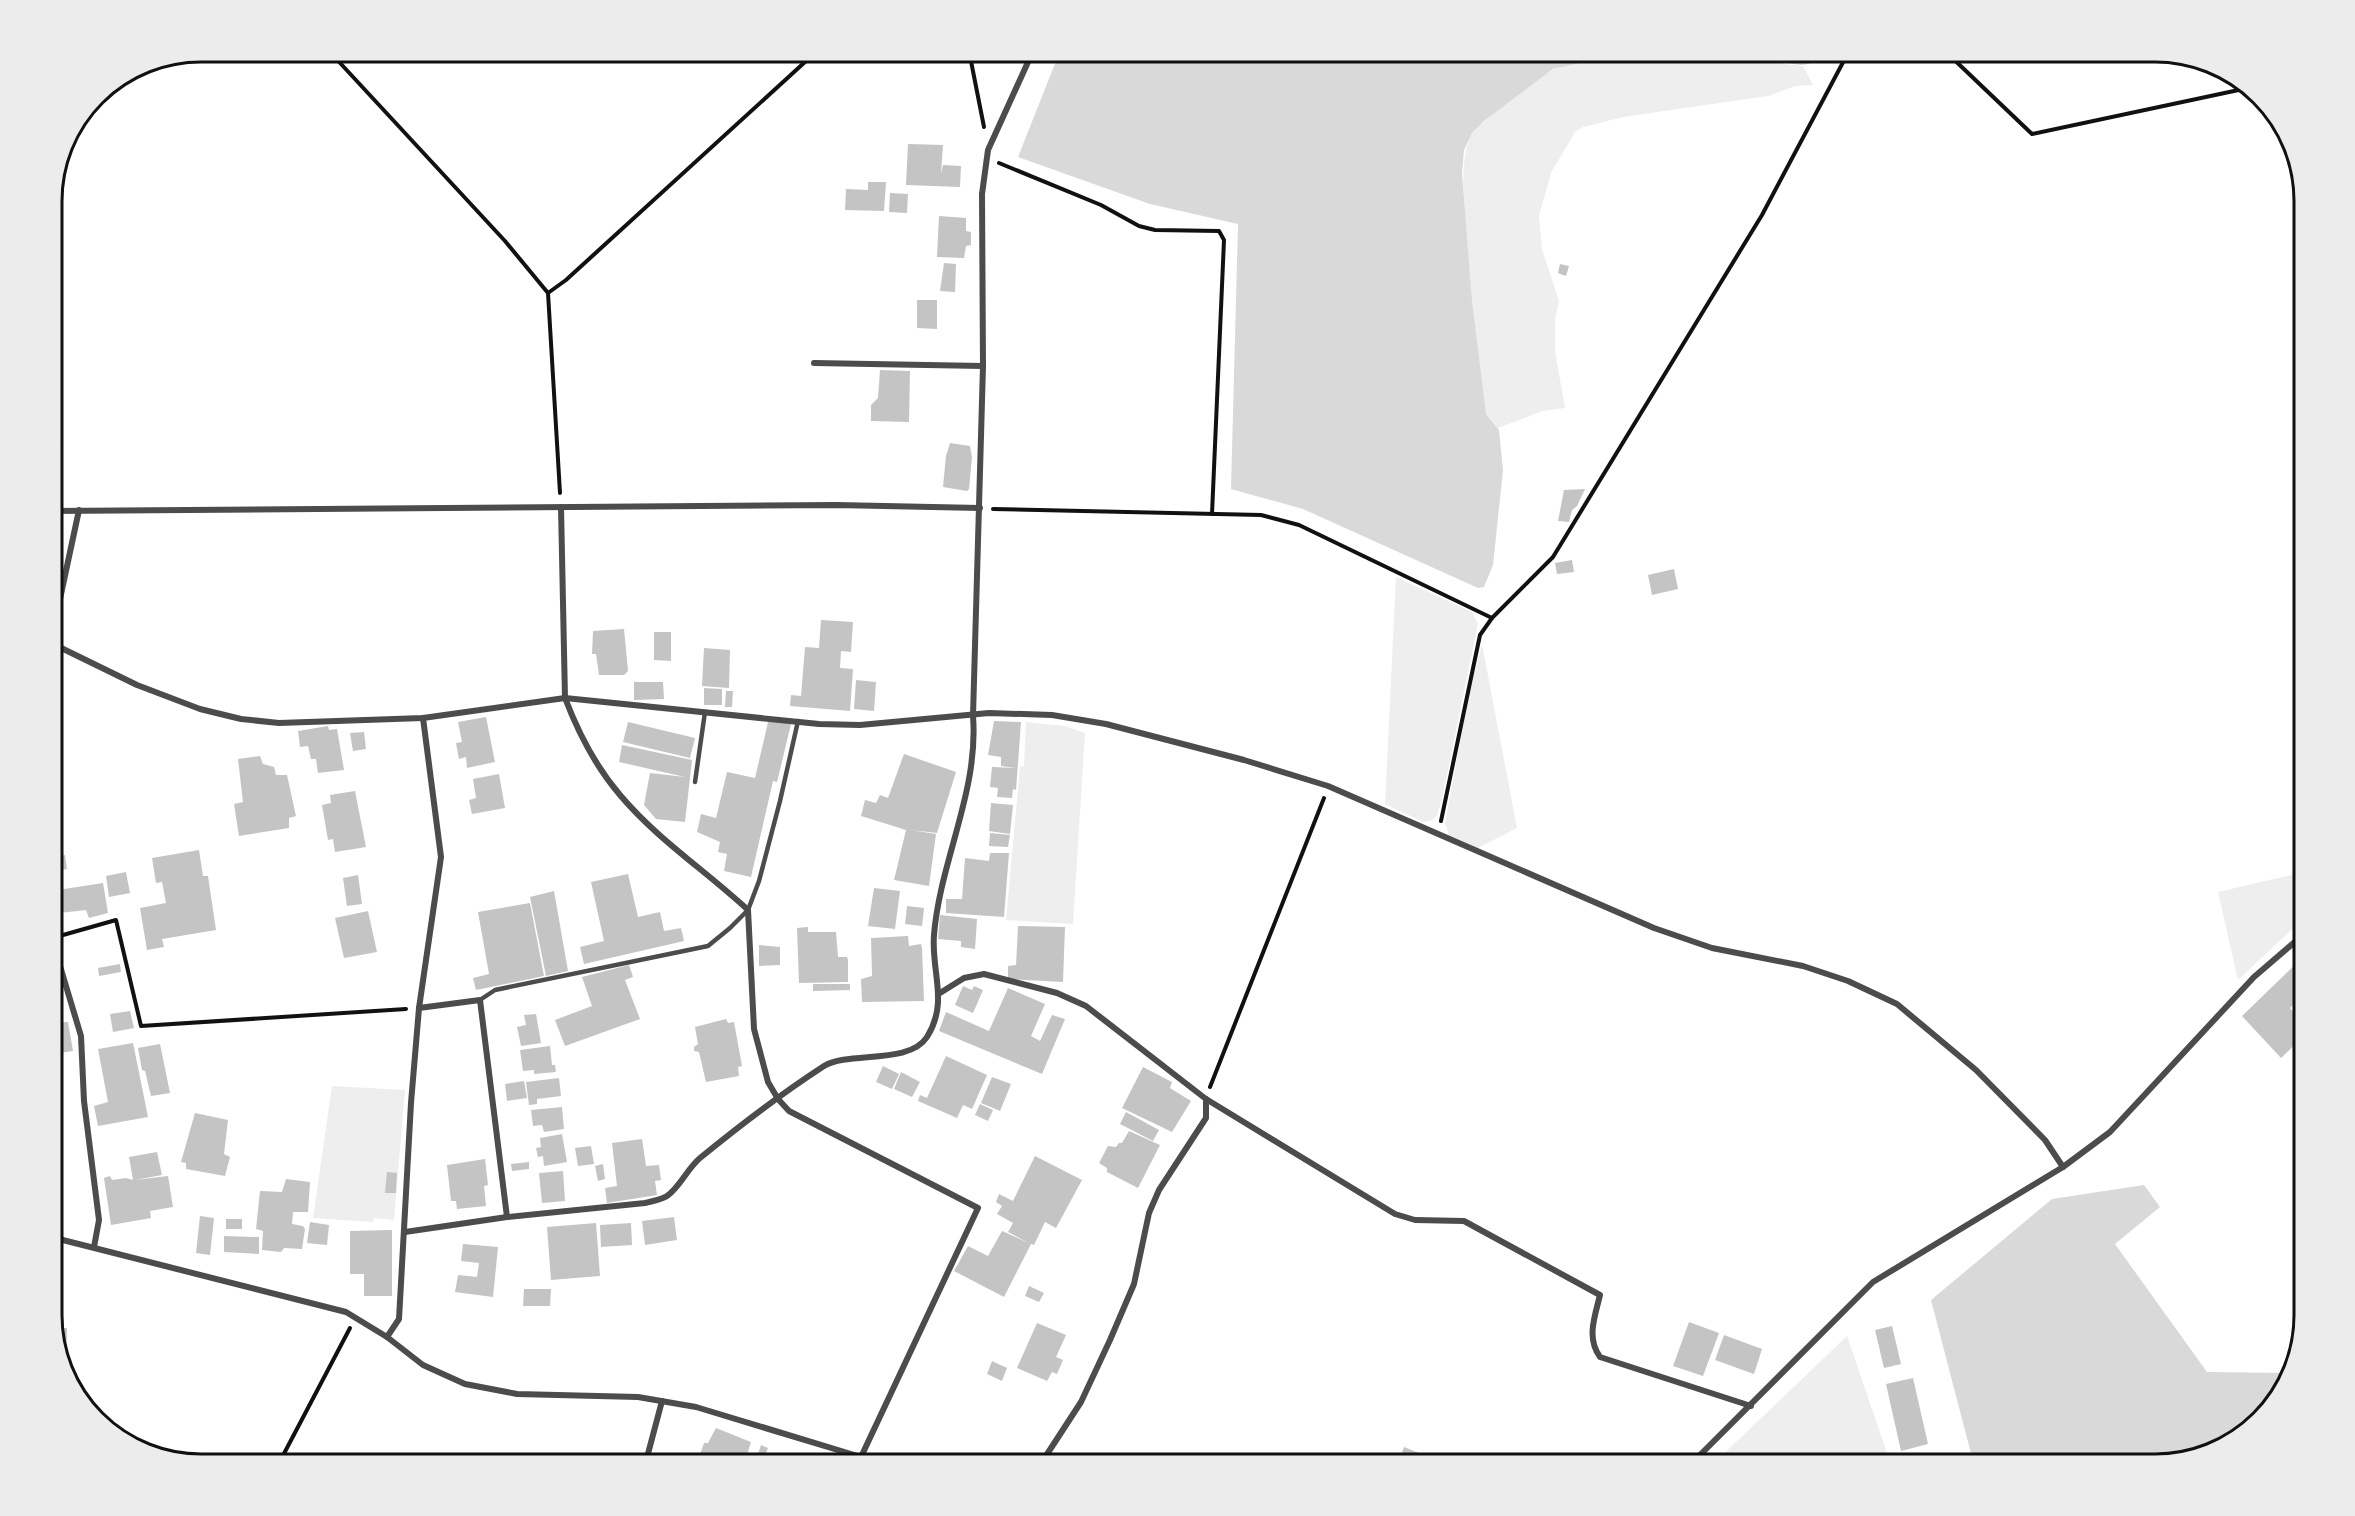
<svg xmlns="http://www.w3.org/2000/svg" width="2355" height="1516" viewBox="0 0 2355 1516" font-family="Cabin,sans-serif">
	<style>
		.green { fill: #eee }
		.water { fill: #d9d9d9 }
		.building { fill: #c4c4c4 }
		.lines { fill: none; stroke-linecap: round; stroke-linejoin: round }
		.path { stroke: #111; stroke-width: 4 }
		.service { stroke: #4c4c4c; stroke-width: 4.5 }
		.minor { stroke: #4c4c4c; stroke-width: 6 }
		.rim { fill: none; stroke: #111; stroke-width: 3 }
	</style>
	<rect width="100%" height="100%" fill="#fff"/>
	<!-- green -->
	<g class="green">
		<path d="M1635,51h117l31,13 20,2 10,19 -18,1 -27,10 -145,21 -40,10 -8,5 -24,41 -12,43 3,33 17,52 -4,19v31l10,57 -22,3 -45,17 -12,-14c-6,-49 -38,-247 -14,-280 7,-11 71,-61 83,-65 25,-9 54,-12 80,-18z"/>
		<path d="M1396,577l76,35 6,12 -36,175 -5,17 -7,5 -7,1 -38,-18z"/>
		<path d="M1482,644l35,184 -39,20 -29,-13 -4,-12 22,-119z"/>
		<path d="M1026,722l39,4 20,7 -12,191 -67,-4 14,-153 4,-1z"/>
		<path d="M2304,872v46l-66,62 -20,-88z"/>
		<path d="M332,1086l73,4 -11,130 -20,-2 -1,4 -60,-4z"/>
		<path d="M1847,1336l44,129h-179z"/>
	</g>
	<!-- water -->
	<g class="water">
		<path d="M1060,51h573l-80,18 -69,52 -12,12 -8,17 -2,24 10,127 14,113 13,16 4,40 -10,95 -9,22 -6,1 -175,-79 -72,-20 7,-265 -88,-20 -132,-47z"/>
		<path d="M1755,51h69c-18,28 -45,6 -69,0z"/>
		<path d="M2144,1185l16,22 -45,37 92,128 80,1 -8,25 -50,47 -74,20h-181l-43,-165 121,-101z"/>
	</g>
	<!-- building -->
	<g class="building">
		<path d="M908,144l35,1 -2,29 2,-9 18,1 -1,21 -54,-2z"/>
		<path d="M868,182h18l-2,29 -39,-1 1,-21 22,1z"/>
		<path d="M890,193l18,1 -1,19 -18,-1z"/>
		<path d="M939,216l27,2v13l5,1v13l-5,1 -2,12 -27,-1z"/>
		<path d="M944,263l12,1 -1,28 -15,-1z"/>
		<path d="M1560,264l9,2 -3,10 -8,-3z"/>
		<path d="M917,300h20v29l-20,-1z"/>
		<path d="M880,370l30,1 -1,51 -38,-1v-16l7,-7z"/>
		<path d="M950,443l20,3 2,11 -3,32 -2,2 -24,-4 3,-31z"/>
		<path d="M1585,489l-8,17 -5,4 -3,12 -11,-1 6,-31z"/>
		<path d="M1572,560l2,12 -17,2 -2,-11z"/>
		<path d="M1674,569l4,20 -26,6 -4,-20z"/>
		<path d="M821,620l32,2 -2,30 -10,-1 -1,17 13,1 -3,42 -60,-5 1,-11 10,1 4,-49 14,1z"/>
		<path d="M624,629l4,42 -4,4h-25l-3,-21h-4l1,-23z"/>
		<path d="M654,632h17v29l-17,-1z"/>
		<path d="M704,648l26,2 -1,38 -27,-2z"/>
		<path d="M856,680l20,2 -2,29 -20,-2z"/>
		<path d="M634,682h29l1,17 -30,1z"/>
		<path d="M704,688l18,1v16h-18z"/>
		<path d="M726,691h7l-1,16h-7z"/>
		<path d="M486,717l9,45 -28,6 -1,-11 -7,2 -3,-16 6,-1 -4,-20z"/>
		<path d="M769,718l22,6 -14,58 -4,-1 -22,96 -27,-6 3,-17 -9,-2 2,-10 -23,-10 4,-18 15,4 11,-46 28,6z"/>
		<path d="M994,721l27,1 -5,68 -3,-1 -1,9 -15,-1 1,-9 -8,-1 2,-20 24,1 -15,-2v-9l-13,-2z"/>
		<path d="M628,722l67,16 -5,20 -67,-16z"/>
		<path d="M328,726l1,4 8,-1 7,41 -26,3 -2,-14h-5l-3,-13 -8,1 -2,-16z"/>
		<path d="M364,732l2,17 -13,2 -3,-18z"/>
		<path d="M622,745l70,15 -7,62 -29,-3 -12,-14 6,-32 35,4 -66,-15z"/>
		<path d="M904,754l52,18 -19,61 -27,-3 26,4 -7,52 -35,-6 12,-50 -45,-14 4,-16 11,3 4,-8 8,3z"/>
		<path d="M260,756l3,8 11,3 2,8h11l9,41 -7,2v10l-50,8 -5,-32 9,-2 -5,-43z"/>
		<path d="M499,774l6,34 -33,6 -3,-14 7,-2 -3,-19z"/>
		<path d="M355,791l11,56 -31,5 -2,-13 -5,1 -6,-35 9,-2 -1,-8z"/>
		<path d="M991,803l22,2 -3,29 -21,-3z"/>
		<path d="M990,833l20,2 -2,12 -19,-1z"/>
		<path d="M199,850l4,26h5l8,54 -54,9 2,8 -17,3 -7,-42 26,-5 -4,-21 -6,1 -4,-25z"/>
		<path d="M990,853h19l-5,64 -58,-4v-14h16l3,-41 24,3z"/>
		<path d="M65,855l2,14 -16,3v-15z"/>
		<path d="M126,872l4,21 -21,4 -3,-21z"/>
		<path d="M628,874l10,43 22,-5 4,19 17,-3 3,13 -100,23 -4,-17 24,-6 -13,-59z"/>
		<path d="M358,875l4,29 -15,2 -4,-28z"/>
		<path d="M103,883l5,30 -19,5 -3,-8 -35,4v-23z"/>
		<path d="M874,888l26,3 -5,38 -27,-3z"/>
		<path d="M554,891l14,80 -22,5 -16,-79z"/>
		<path d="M530,903l14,73 -68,14 -3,-12 16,-4 -11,-62z"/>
		<path d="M907,906l17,2 -2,18 -17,-2z"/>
		<path d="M368,911l9,41 -33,6 -9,-40z"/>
		<path d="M940,915l37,4 -2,30 -14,-2v-6l-23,-2z"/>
		<path d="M1018,926l47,1 -2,55 -55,-3v-13l8,-1z"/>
		<path d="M808,927v5h28l2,25h9l1,3v22l-49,1 -2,-55z"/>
		<path d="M908,936l1,10 12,-2 1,4 2,53 -62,1 -1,-23 11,-3 -1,-38z"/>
		<path d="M759,945l21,2v18l-21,1z"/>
		<path d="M2301,959l3,3v32l-14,14 14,15v13l-23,22 -39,-42z"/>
		<path d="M120,964l1,8 -22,4 -1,-8z"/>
		<path d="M629,965l4,12 -8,3 15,39 -75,27 -10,-26 37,-14 -10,-29z"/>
		<path d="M813,984h37v6l-37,1z"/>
		<path d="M963,986l9,4 2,-4 9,4 -10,23 -18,-8z"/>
		<path d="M1008,988l37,16 -14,32 9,5 12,-26 13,4 -23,55 -103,-43 7,-19 43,19z"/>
		<path d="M130,1011l4,17 -21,4 -3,-18z"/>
		<path d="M536,1014l5,29 -20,3 -4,-19 9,-2 -2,-10z"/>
		<path d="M726,1019l2,4 6,-1 8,44 -4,1 1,9 -33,6 -7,-30 -5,-1v-4l4,-3 -3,-17z"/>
		<path d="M68,1022l5,29 -20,3 -2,-31z"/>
		<path d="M133,1043l15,74 -50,9 -4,-20 14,-4 -10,-53z"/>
		<path d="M160,1044l10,49 -19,3 -6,-25 -3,-1 -4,-22z"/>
		<path d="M550,1046l2,19h3l1,7 -22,2v-4l-11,1 -3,-21z"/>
		<path d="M946,1056l41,19 -15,34 -9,-4 -6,13 -39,-17 2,-6 7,3z"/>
		<path d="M883,1066l16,8 -7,15 -16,-7z"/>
		<path d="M1143,1067l29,15 -2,6 21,13 -19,31 -50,-24z"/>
		<path d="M58,1068l4,24 -11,2v-25z"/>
		<path d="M901,1072l19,10 -8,15 -18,-8z"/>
		<path d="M992,1077l19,7 -11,27 -19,-8z"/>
		<path d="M559,1078l2,18 -24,3v5l-8,1 -3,-23z"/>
		<path d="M524,1081l3,17 -20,3 -2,-17z"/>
		<path d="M980,1104l13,6 -5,11 -13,-6z"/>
		<path d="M562,1107l2,22 -20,3 -2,-7 -9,1 -2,-16z"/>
		<path d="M1126,1112l33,18 -6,11 -33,-17z"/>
		<path d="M195,1113l33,7 -4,34 6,3 -5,19 -39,-7v-6l-5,-1z"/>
		<path d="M1129,1131l31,14 -22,43 -31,-16v-4l-8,-5 9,-17 8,1 3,-4h3z"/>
		<path d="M562,1134l5,28 -23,4 -1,-10 -5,1 -2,-9 5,-1 -1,-9z"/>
		<path d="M642,1139l4,27 13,-1 2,15 -6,1 2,14 -50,8 -2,-15 12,-2 -5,-43z"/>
		<path d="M591,1146l3,18 -16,2 -3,-18z"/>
		<path d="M157,1152l5,23 -27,5 33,-4 5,31 -23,4 1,7 -40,7 -7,-47 6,-2 2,4 14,-2 7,2 -4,-23z"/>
		<path d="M1035,1156l47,24 -26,48 -11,-6 -11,23 -3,-1 -27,53 -50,-26 14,-25 20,10 14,-25 27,12 -21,-11 5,-9 -16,-9 5,-8 -6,-4 3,-8 14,7z"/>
		<path d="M485,1159l3,26 -4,1 2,20 -29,3 -1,-8h-5l-4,-36z"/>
		<path d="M529,1162v7l-17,2 -1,-7z"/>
		<path d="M603,1164l2,15 -7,2 -3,-15z"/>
		<path d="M563,1171l2,30 -23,2 -3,-30z"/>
		<path d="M387,1172l10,1 -1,20h-11z"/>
		<path d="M286,1179l24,3 -2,30h-15l-1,12 11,2 2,3 -3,20 -18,-1 -3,4 -19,-2 1,-19 -7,-2 4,-38 22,1z"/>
		<path d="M200,1216l14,2 -4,37 -14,-2z"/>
		<path d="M674,1217l3,23 -32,5 -3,-24z"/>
		<rect x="226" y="1219" width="16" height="10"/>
		<path d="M310,1222l19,3 -2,20 -20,-2z"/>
		<path d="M596,1223l4,53 -49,4 -4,-53z"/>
		<path d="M631,1223l1,22 -31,2 -1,-22z"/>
		<path d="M392,1230v66h-28v-22h-14v-43z"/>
		<path d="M224,1236l35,1v17l-35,-2z"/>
		<path d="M463,1244l35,3 -5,50 -38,-5 3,-17 19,2 2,-14 -18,-2z"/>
		<path d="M1029,1286l15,7 -5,9 -14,-6z"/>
		<path d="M524,1289h27l-1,17h-27z"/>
		<path d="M1689,1322l30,11 -16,43 -30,-10z"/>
		<path d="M1037,1323l29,12 -10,22 7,3 -6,14 -5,-2 -5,9 -30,-13z"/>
		<path d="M1892,1326l9,38 -17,4 -9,-38z"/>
		<path d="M52,1328h15l-1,45z"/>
		<path d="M1724,1335l38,14 -8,25 -39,-14z"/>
		<path d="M992,1361l15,7 -5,13 -15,-7z"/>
		<path d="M1913,1378l15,66 -27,7 -15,-67z"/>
		<path d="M716,1428l35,14 -5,16 4,3 -1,4h-43l-8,-5 6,-17h4z"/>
		<path d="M761,1445l7,3 -6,17 -7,-2z"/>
		<path d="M1404,1447l45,18h-52z"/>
	</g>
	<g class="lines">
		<!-- path -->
		<g class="path">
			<path d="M329,51l176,190 43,52 12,200"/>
			<path d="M969,51l15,76"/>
			<path d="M1945,51l87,83 216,-46"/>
			<path d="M999,163l102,42 38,21 16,4 64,1 5,9 -12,274"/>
			<path d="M548,293l18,-13 251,-229"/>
			<path d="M993,509l268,6 38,10 193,93"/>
			<path d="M1441,821l39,-186 12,-17 61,-61 209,-342 87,-164"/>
			<path d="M63,935l53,-15 25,106 265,-17"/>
			<path d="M1210,1087l114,-289"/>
			<path d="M278,1465l72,-137"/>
		</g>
		<!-- service -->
		<g class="service">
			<path d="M695,782l10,-70"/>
			<path d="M480,1000l15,-10 213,-44 22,-18 18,-18 11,-29 21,-80 18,-80"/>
		</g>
		<!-- minor -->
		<g class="minor">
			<path d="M814,363l169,3"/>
			<path d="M561,507l4,191c13,34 31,69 55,97 37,44 86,76 128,115l6,119 14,53 10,17 11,12 189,97 -117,249"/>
			<path d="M51,511l785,-6 144,3"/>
			<path d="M51,641l28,-131"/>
			<path d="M51,643l86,42 63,24 41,10 38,4 144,-5 142,-20 254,26 41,1 129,-12 63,2 54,9 138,36 84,26 326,142 58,20 91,18 45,15 49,23 79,66 69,70 18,27"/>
			<path d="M51,936l30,100 3,65 15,119 -5,27"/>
			<path d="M51,986l14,-2"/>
			<path d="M940,993l24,-15 20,-4 73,19 29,13 120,93 189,115 20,6 49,1 136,74c-5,21 -14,43 0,62l151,49"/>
			<path d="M419,1008l61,-8 27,217"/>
			<path d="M405,1232l102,-15 138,-14c7,-2 16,-3 22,-7 13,-9 20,-27 33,-38 39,-32 81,-64 124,-92 25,-15 85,-1 103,-29 22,-35 4,-65 7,-102 6,-74 45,-144 39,-219l10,-350 -1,-172 6,-44 45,-99"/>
			<path d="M51,1237l295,75 41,25 36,28 42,19 52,10 121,3 58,10 165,50 16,8"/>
			<path d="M387,1337l12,-18 12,-216 8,-95 22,-151 -18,-139"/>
			<path d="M645,1465l17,-64"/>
			<path d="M1040,1465l41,-63 29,-62 24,-56 15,-71 10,-23 47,-72v-19"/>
			<path d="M1690,1465l183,-183 190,-115 47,-35 144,-155 50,-43"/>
		</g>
	</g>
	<!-- crop -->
	<path d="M0 0H2355V1516H0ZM201 62H2155A139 139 0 0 1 2294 201V1315A139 139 0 0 1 2155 1454H201A139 139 0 0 1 62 1315V201A139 139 0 0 1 201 62Z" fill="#ececec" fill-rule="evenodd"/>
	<path class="rim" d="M201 62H2155A139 139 0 0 1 2294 201V1315A139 139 0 0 1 2155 1454H201A139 139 0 0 1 62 1315V201A139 139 0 0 1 201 62Z"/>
</svg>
